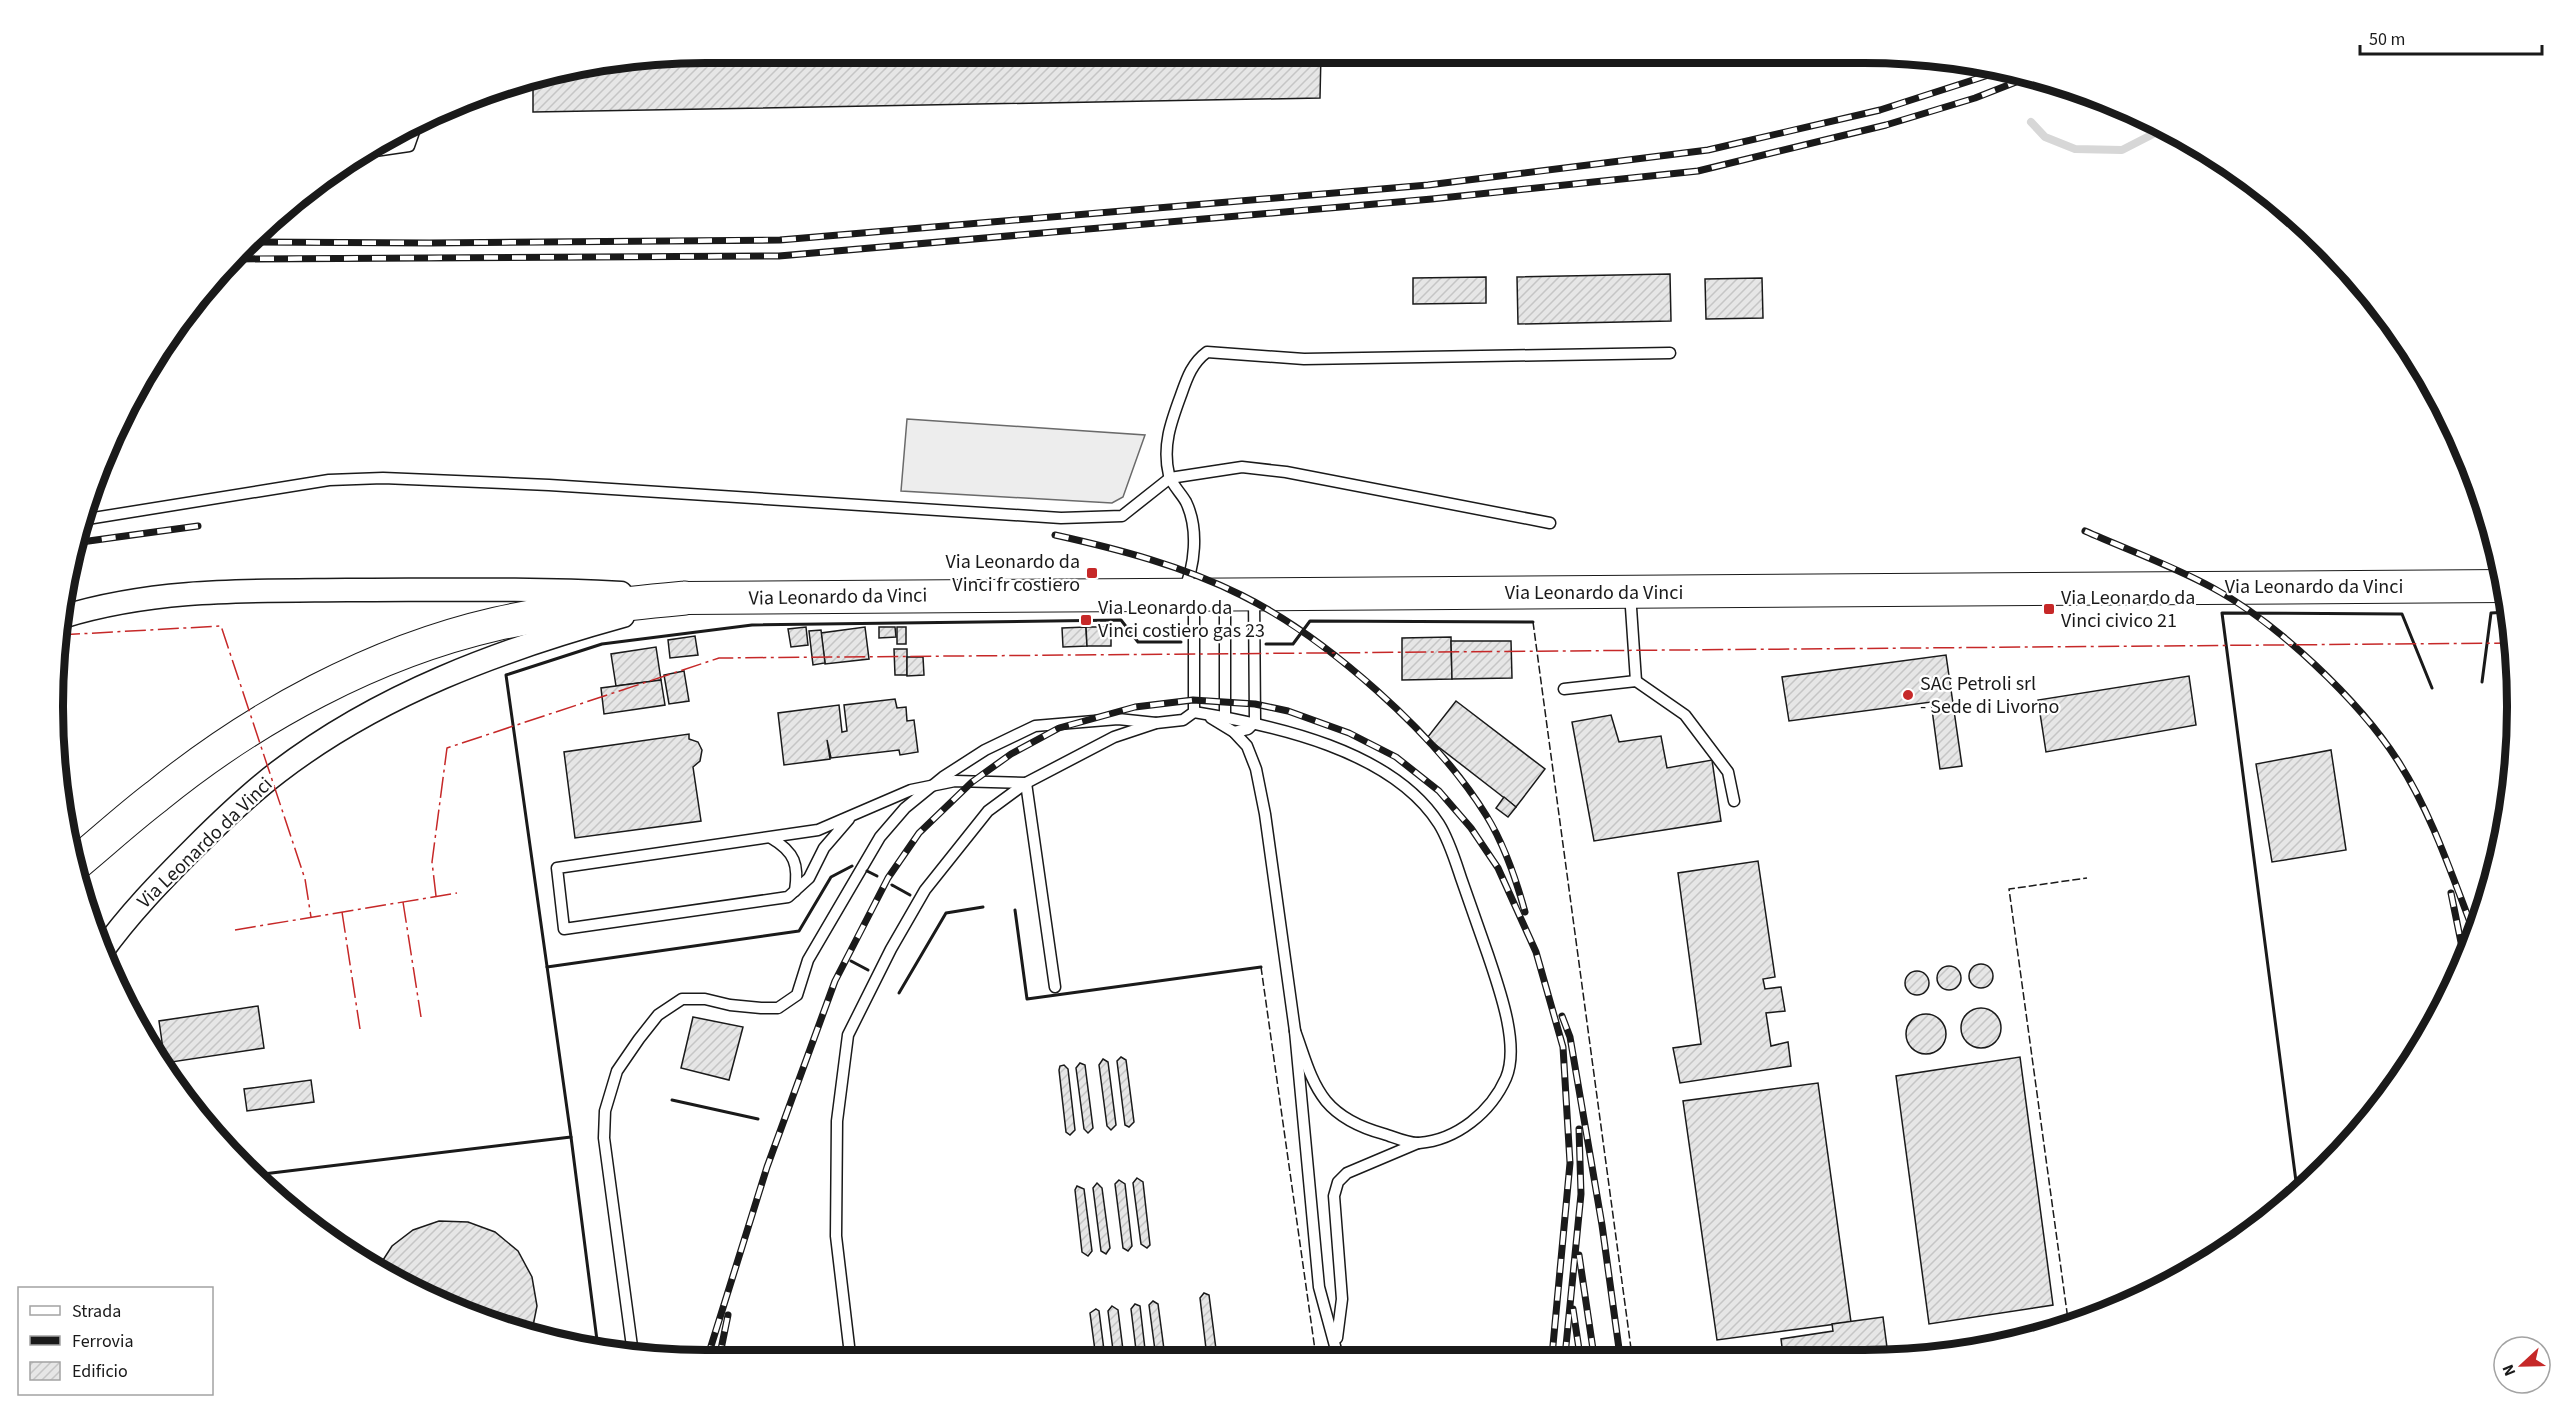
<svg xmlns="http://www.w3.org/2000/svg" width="2570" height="1413" viewBox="0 0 2570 1413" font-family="'Source Sans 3',sans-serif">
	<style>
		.built { fill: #ededed; stroke: #6a6a6a; stroke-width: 1.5 }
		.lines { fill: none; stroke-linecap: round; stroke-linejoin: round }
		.stream { stroke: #d7d7d7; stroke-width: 8 }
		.building { fill: url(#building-hatch); stroke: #1a1a1a; stroke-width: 1.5 }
		.lane-casing { stroke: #1a1a1a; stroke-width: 13 }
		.street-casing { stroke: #1a1a1a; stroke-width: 25 }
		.secondary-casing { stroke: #1a1a1a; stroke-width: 34 }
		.highway-casing { stroke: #1a1a1a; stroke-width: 35 }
		.lane { stroke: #fff; stroke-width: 10 }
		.street { stroke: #fff; stroke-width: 22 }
		.secondary { stroke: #fff; stroke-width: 32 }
		.highway { stroke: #fff; stroke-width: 33 }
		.rail-casing { stroke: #1a1a1a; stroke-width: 7 }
		.rail { stroke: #fff; stroke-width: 4.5; stroke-dasharray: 14; stroke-linecap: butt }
		.fence { stroke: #1a1a1a; stroke-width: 1.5; stroke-dasharray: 8 3; stroke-linecap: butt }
		.wall { stroke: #1a1a1a; stroke-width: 3 }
		.power { stroke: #c62828; stroke-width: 1.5; stroke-dasharray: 21 4.5 3 4.5; stroke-linecap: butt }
		.poi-dot { fill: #c62828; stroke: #fff; stroke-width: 2 }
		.labels { text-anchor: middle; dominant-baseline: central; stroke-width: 4.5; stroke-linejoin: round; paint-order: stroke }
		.poi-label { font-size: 20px; fill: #1a1a1a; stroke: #fff; text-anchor: start }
		.street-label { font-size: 20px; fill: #1a1a1a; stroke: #fff }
		.rim { fill: none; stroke: #1a1a1a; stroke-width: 8 }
	</style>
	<defs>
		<pattern id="building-hatch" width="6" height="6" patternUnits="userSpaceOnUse" patternTransform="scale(1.5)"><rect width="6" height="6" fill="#e6e6e6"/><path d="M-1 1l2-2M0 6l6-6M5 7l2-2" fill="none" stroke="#c5c5c5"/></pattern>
	</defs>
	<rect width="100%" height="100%" fill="#fff"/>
	<!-- built -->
	<path class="built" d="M907,419l238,16 -22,62 -11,6 -211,-12z"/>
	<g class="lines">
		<!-- stream -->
		<path class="stream" d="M2031,122l14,15 30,12 47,1 41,-21"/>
	</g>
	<!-- building -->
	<g class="building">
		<path d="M706,53h615l-1,45 -787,14v-34l46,-13z"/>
		<path d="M1670,274l1,47 -153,3 -1,-47z"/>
		<path d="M1486,277v26l-73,1v-26z"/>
		<path d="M1762,278l1,40 -57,1 -1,-40z"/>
		<path d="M806,627l2,18 -17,2 -3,-18z"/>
		<path d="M865,627l4,32 -44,5 -4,-31z"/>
		<path d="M879,627h16l1,10 -17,1z"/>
		<rect x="897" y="627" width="9" height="17"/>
		<path d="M1086,627l1,19 -24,1 -1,-19z"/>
		<path d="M1086,627h25v19h-24z"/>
		<path d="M821,630l4,33 -12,2 -4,-34z"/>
		<path d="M695,636l3,19 -28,3 -2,-18z"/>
		<path d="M1451,637l1,42 -50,1v-42z"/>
		<path d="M1451,641h60l1,37 -60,1z"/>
		<path d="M656,647l5,33 -45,6 -5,-32z"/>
		<path d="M894,649h13v26h-12z"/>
		<path d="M1946,655l16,111 -22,3 -9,-67 -142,19 -7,-44z"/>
		<path d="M907,657h16l1,18 -17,1z"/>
		<path d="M684,671l5,30 -20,3 -5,-29z"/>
		<path d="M2189,676l7,49 -150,27 -8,-52z"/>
		<path d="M661,680l4,25 -61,9 -3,-26z"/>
		<path d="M895,699l2,9 9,-1 1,14 7,-1 4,32 -18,3 -1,-5 -68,8 -4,-18 3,19 -46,6 -6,-52 61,-8 3,27 5,-1 -3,-26z"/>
		<path d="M1456,701l89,68 -29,38 -89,-69z"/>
		<path d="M1611,715l8,27 42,-6 6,32 45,-8 9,61 -127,20 -22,-119z"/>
		<path d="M2514,721l-1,53 -9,-51z"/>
		<path d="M689,734v5l9,3 4,8 -2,11 -7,6 8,54 -126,17 -11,-86z"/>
		<path d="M2331,750l15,100 -74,12 -16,-98z"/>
		<path d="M1504,797l12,10 -8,10 -12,-9z"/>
		<path d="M1758,861l17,116 -12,2 2,10 16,-2 4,24 -19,2 5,33 17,-4 3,24 -111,17 -7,-35 28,-4 -23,-171z"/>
		<circle cx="1981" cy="976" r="12"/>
		<circle cx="1949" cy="978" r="12"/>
		<circle cx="1917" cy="983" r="12"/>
		<path d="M258,1006l6,42 -99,15 -6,-42z"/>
		<circle cx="1981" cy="1028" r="20"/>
		<circle cx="1926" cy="1034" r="20"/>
		<path d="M693,1017l50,10 -14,53 -48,-12z"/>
		<path d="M1121,1057l5,3 8,62 -5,5 -4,-2 -8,-64z"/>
		<path d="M2020,1057l33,248 -124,19 -33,-248z"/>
		<path d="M1103,1059l5,3 8,63 -5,5 -4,-4 -8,-61z"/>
		<path d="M1080,1063l5,2 8,63 -5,5 -4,-4 -8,-61z"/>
		<path d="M1064,1065l4,4 7,61 -5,5 -4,-3 -7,-62 1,-4z"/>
		<path d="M311,1080l3,22 -67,9 -3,-22z"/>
		<path d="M1818,1083l33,239 -134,18 -34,-239z"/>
		<path d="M1137,1178l6,4 7,63 -3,3 -6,-4 -8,-61z"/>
		<path d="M1119,1180l6,4 7,62 -4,5 -5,-3 -8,-64z"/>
		<path d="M1097,1183l5,5 8,60 -4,6 -5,-3 -8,-63z"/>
		<path d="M1077,1186l7,3 8,62 -4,5 -6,-4 -7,-62z"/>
		<path d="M439,1221l29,1 27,10 23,19 14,26 5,29 -6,30 -155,-65 16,-25 21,-16z"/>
		<path d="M1204,1293l5,2 8,62h-10l-7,-59z"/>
		<path d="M1153,1301l5,3 7,53 -9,1 -7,-53z"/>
		<path d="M1135,1304l5,2 6,52h-9l-6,-49z"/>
		<path d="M1112,1306l6,4 6,48h-10l-6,-47z"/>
		<path d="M1096,1309l3,2 6,47h-9l-6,-45z"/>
		<path d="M1883,1317l5,38h-105l-2,-16 52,-8 -1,-7z"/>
	</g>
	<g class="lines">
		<defs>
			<g id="lane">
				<path d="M361,153l48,-7 8,-23"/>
				<path d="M81,520l248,-40 54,-2 166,7 512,33 61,-2 48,-38 72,-11 44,5 264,51"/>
				<path d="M1183,592c12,-25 16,-63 3,-90 -5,-9 -14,-17 -17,-27 -7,-29 2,-53 12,-80 6,-17 11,-32 26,-43l97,7 366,-6"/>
				<path d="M1630,593l6,88"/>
				<path d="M1564,689l72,-8 49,34 43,57 6,29"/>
				<path d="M1194,712c79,13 198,38 245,112 10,16 16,36 22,54 9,26 18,51 27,77 11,33 32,90 18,123 -15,34 -49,62 -87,65 -10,1 -25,-6 -35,-9 -22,-6 -43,-15 -58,-33 -16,-20 -22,-46 -31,-70"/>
				<path d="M1211,718l23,14 13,14 9,23 9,45 30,217 24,256 19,70"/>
				<path d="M1221,722l4,-5v-119"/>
				<path d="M1234,732l14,-3 7,-7 -1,-126"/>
				<path d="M849,819l-25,29 -15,30 -21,19 -224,32 -7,-61 261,-38 93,-40 44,-9 71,2 29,204"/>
				<path d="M771,838c24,14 28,27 24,53"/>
				<path d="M1337,1338l5,-39 -8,-103 4,-14 9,-9 71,-30"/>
				<path d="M633,1354l-29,-216 1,-27 12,-40 22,-32 19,-24 24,-16h23l25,6 31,3h17l19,-13 11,-35 72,-123 25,-29 38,-31 42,-27 50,-24 83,-7 38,4"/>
				<path d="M847,1359l2,-13 -13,-110 1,-115 11,-86 43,-86 34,-59 63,-79 38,-28 88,-46 42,-14 27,-3 11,-8v-114"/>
			</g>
			<g id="street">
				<path d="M62,617c94,-29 187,-26 285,-27 92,0 183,-2 274,3"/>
				<path d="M101,953c27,-38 60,-72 93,-105 27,-27 54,-53 84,-76 102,-78 222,-122 345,-156"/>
			</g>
			<path id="secondary" d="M685,598l1818,-12"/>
			<path id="highway" d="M73,866c28,-23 55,-48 84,-70 97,-79 217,-144 339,-172 62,-14 126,-20 189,-26"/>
		</defs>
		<!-- lane casing -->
		<use href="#lane" class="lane-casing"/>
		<!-- street casing -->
		<use href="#street" class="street-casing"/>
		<!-- secondary casing -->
		<use href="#secondary" class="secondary-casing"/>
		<!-- highway casing -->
		<use href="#highway" class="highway-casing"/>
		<!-- lane -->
		<use href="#lane" class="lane"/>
		<!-- street -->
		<use href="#street" class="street"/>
		<!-- secondary -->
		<use href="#secondary" class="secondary"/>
		<!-- highway -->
		<use href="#highway" class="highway"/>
		<defs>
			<g id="rail">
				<path d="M250,242l179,1 351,-3 648,-55 280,-35 172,-40 124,-40"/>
				<path d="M232,259l547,-3 653,-57 266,-28 188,-46 89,-27 59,-23"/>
				<path d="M2085,531c43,19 88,35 128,57 63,34 146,112 185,173 34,53 54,115 77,174"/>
				<path d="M1055,535c63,14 128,31 186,60 85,42 195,139 245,220 18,29 30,64 39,97"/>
				<path d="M74,543l124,-17"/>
				<path d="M2451,893l13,64"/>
				<path d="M1562,1016l8,21 32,188 18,131"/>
				<path d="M1579,1255l15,101"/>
				<path d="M1573,1309l7,47"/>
				<path d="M1565,1356l16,-162 -2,-65"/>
				<path d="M707,1359l60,-192 68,-186 53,-103 31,-45 53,-51 39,-28 48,-26 76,-21 58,-7 62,4 33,7 61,22 47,24 43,34 32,37 27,40 38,84 27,95 7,116 -18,193"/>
				<path d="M719,1359l9,-44"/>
			</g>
		</defs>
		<!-- rail casing -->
		<use href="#rail" class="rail-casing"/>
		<!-- rail -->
		<use href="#rail" class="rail"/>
		<!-- fence -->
		<g class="fence">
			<path d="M1533,622l99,734"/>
			<path d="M1261,967l55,390"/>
			<path d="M2069,1327l-60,-438 78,-11"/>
		</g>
		<!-- wall -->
		<g class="wall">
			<path d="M1266,644h27l17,-23 223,1"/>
			<path d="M2482,682l9,-69 17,-1"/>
			<path d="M867,871l10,5"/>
			<path d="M892,885l18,10"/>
			<path d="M1015,910l12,89 234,-32"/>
			<path d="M851,961l17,9"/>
			<path d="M547,967l252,-36 32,-54 21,-11"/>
			<path d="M899,993l47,-80 37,-6"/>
			<path d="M672,1100l86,19"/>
			<path d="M571,1137l27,211"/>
			<path d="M255,1175l316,-38 -65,-462 96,-31 150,-19 369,-5 17,22h43"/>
			<path d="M2297,1189l-75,-576 180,1 30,74"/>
		</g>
		<!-- power -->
		<g class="power">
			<path d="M59,635l162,-9 84,253 6,38"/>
			<path d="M436,896l-4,-34 15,-114 272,-90 1794,-15"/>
			<path d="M403,902l18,115"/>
			<path d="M342,912l18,117"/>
			<path d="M235,930l222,-37"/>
		</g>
	</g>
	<!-- markers -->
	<g class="poi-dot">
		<rect x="1086" y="567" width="12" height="12" rx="3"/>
		<rect x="2043" y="603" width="12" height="12" rx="3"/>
		<rect x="1080" y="614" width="12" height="12" rx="3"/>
		<circle cx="1908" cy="695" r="6"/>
	</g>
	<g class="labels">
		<!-- poi labels -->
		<g class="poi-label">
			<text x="1080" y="562" text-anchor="end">Via Leonardo da<tspan x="1080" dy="23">Vinci fr costiero</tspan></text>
			<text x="2061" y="598">Via Leonardo da<tspan x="2061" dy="23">Vinci civico 21</tspan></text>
			<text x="1098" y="608">Via Leonardo da<tspan x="1098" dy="23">Vinci costiero gas 23</tspan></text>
			<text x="1920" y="684">SAC Petroli srl<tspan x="1920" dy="23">- Sede di Livorno</tspan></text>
		</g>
		<!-- street labels -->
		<g class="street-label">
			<text x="2314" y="587">Via Leonardo da Vinci</text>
			<text x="1594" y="593">Via Leonardo da Vinci</text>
			<text transform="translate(838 597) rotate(-1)">Via Leonardo da Vinci</text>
			<text transform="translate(205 843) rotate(-44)">Via Leonardo da Vinci</text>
		</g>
	</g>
	<!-- crop -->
	<path d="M0 0H2570V1413H0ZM706 63H1864A643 643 0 0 1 2507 706V707A643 643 0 0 1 1864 1350H706A643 643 0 0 1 63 707V706A643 643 0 0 1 706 63Z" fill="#fff" fill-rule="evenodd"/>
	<path class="rim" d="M706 63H1864A643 643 0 0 1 2507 706V707A643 643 0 0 1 1864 1350H706A643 643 0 0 1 63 707V706A643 643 0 0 1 706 63Z"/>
	<!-- legend -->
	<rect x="18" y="1287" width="195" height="108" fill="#ffffff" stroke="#a3a3a3" stroke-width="1.5"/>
	<rect x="30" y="1306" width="30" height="9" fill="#ffffff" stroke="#a3a3a3" stroke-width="1.5"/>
	<text x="72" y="1317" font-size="18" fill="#1a1a1a">Strada</text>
	<rect x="30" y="1336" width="30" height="9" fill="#1a1a1a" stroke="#a3a3a3" stroke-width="1.5"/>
	<text x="72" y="1347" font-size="18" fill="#1a1a1a">Ferrovia</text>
	<rect x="30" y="1362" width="30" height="18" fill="url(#building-hatch)" stroke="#a3a3a3" stroke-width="1.5"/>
	<text x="72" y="1377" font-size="18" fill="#1a1a1a">Edificio</text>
	<!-- north arrow -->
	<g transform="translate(2522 1365) rotate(248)"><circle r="28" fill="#ffffff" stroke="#a3a3a3" stroke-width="1.5"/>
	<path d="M0-4.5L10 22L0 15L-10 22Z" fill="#c62828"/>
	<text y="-9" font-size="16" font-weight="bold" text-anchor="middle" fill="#1a1a1a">N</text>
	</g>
	<!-- scale -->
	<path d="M2360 45v9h182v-9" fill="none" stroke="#1a1a1a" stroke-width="3"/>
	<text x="2369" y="45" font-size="18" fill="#1a1a1a" stroke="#ffffff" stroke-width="4.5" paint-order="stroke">50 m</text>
</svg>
